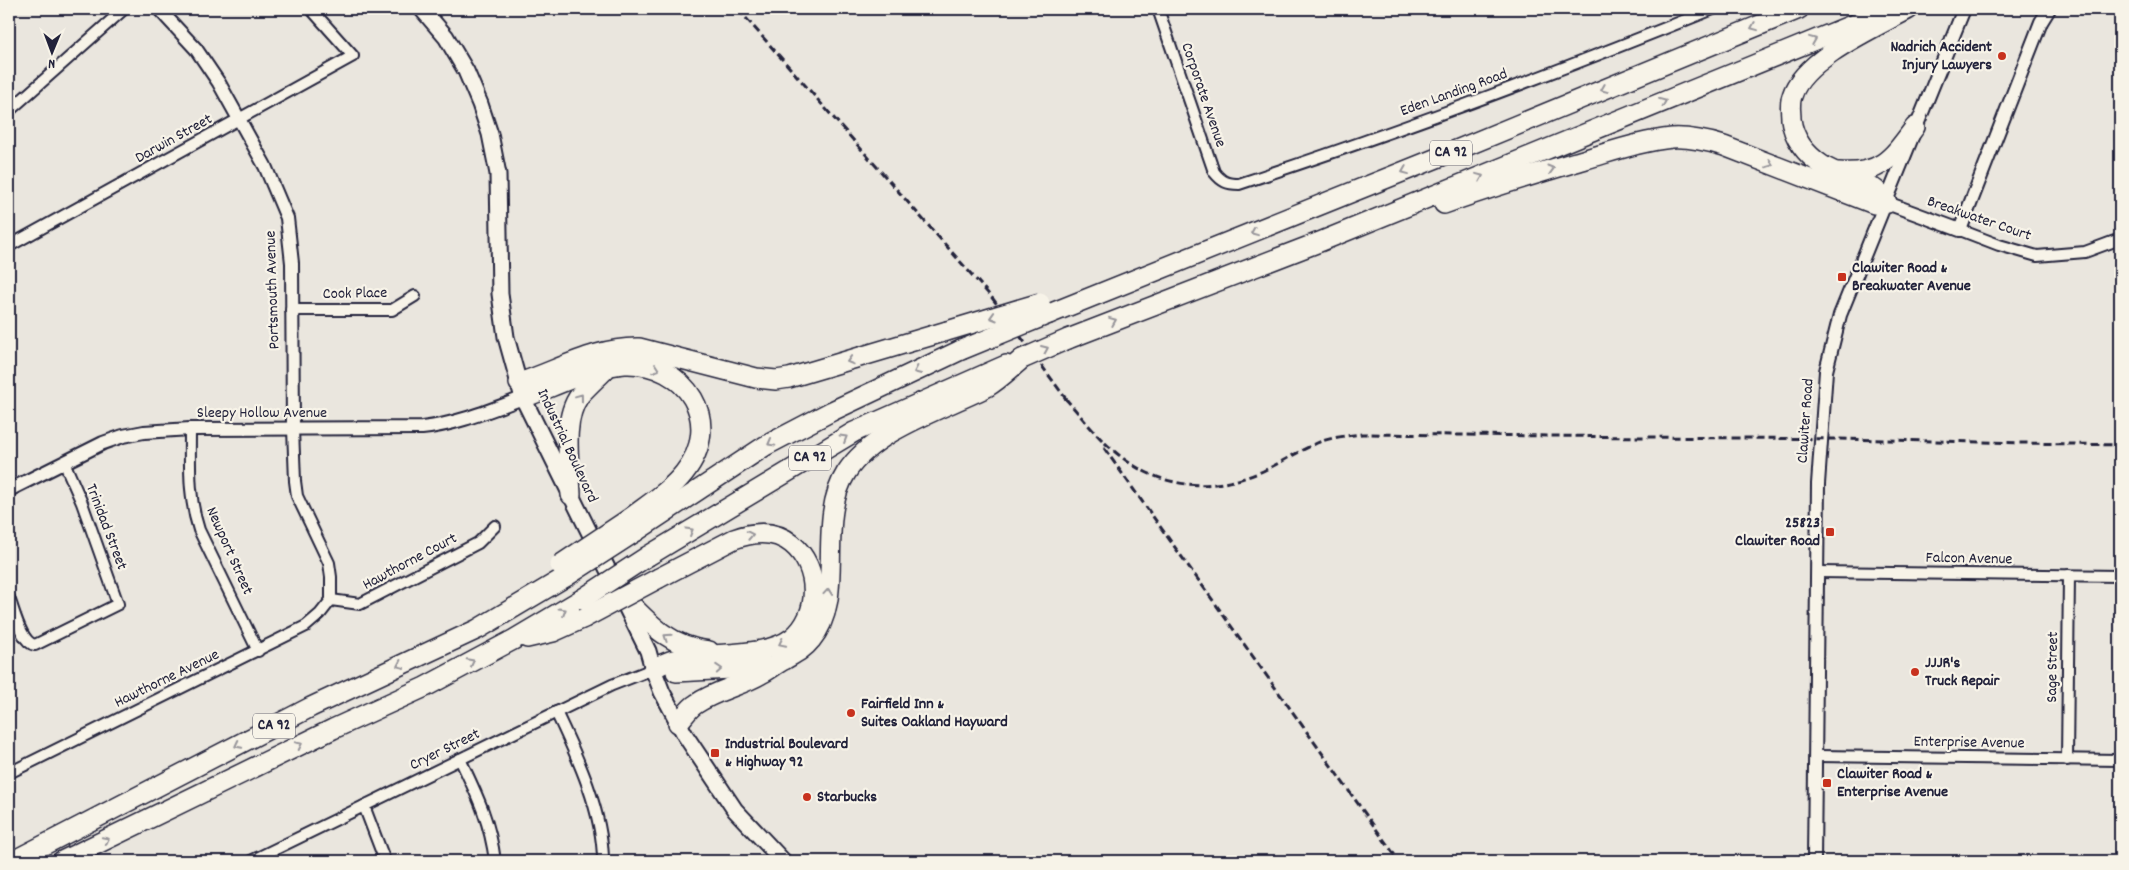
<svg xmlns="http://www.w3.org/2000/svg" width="2129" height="870" viewBox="0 0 2129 870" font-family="Dekko,sans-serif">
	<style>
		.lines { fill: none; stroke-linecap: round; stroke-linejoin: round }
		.minor-casing { stroke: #22223b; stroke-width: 14 }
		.tertiary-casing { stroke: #22223b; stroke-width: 16 }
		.secondary-casing { stroke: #22223b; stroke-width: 19 }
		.motorway-casing { stroke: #22223b; stroke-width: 22 }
		.minor { stroke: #f7f3e8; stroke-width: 10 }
		.tertiary { stroke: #f7f3e8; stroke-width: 12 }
		.secondary { stroke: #f7f3e8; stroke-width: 15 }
		.motorway { stroke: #f7f3e8; stroke-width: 19 }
		.rail { stroke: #22223b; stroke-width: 3; stroke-dasharray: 8 4; stroke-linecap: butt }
		.motorway-bridge-casing { stroke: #22223b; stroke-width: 22; stroke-linecap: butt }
		.motorway-bridge { stroke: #f7f3e8; stroke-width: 19 }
		.oneway { stroke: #97959a }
		.poi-dot { fill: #c8321e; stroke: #f7f3e8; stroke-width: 2 }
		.labels { text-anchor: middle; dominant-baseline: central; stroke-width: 4.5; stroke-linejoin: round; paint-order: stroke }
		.shield { fill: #f7f3e8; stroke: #62616f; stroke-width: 1 }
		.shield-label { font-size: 15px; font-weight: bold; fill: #22223b }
		.poi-label { font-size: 16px; font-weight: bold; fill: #22223b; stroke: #f7f3e8; text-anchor: start }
		.street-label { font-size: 16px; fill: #22223b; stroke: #f7f3e8 }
	</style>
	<rect width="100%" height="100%" fill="#eae6de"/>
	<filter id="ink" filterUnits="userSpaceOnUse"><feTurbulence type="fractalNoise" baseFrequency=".02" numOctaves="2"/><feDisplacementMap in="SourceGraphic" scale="10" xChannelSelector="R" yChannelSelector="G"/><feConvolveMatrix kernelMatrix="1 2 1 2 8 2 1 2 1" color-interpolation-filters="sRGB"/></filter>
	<g filter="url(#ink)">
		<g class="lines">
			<defs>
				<g id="minor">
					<path d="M1158,9l56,163c8,10 13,12 25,12 161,-53 318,-112 474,-175"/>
					<path d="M9,111l115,-102"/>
					<path d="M1960,230l39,15 38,11 48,-4 35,-13"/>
					<path d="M9,246l344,-190 -42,-47"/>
					<path d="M291,310h101l23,-14"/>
					<path d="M190,429c0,35 -2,68 9,101l59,121"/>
					<path d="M293,429l2,52 2,15 32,67 2,14v23"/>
					<path d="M1818,572l302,4"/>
					<path d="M9,598c5,12 12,45 26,47l83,-41 -36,-101 -18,-41"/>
					<path d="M331,600l29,4 118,-61 17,-17"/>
					<path d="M556,712c21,44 47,100 47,149"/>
					<path d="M1817,756l303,4"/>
					<path d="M460,759c17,36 30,62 35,102"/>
					<path d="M2067,760l2,-185"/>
					<path d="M9,773l297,-147 14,-12 11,-14"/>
					<path d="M364,806l21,55"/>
					<path d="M251,861l361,-176 41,-16"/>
				</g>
				<g id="tertiary">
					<path d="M159,9l37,40 23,34 46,83 22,52 5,45 1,166"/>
					<path d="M1887,203l73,27 81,-208 8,-13"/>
					<path d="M9,490l94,-47 20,-7 21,-4 46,-3 232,-1c36,-4 68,-18 101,-30"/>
					<path d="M1814,861l4,-377 8,-113 14,-56 124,-306"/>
				</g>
				<path id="secondary" d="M422,9l24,28 20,34 14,33 10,30 8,40 2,120 6,43 17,61 125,253 5,18 9,23 23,43 50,75 48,51"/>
				<g id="motorway">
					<path d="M1839,172c42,3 53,-14 76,-45"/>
					<path d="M1887,203c-3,-4 -6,-9 -10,-12 -10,-10 -41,-16 -55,-26 -16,-10 -29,-27 -31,-46 0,-8 -2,-15 1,-23 11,-37 84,-69 117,-87"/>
					<path d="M1444,204c47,-17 95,-31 142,-45 28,-8 56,-18 86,-21 18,-1 35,3 52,8l150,58 13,-1"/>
					<path d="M1049,314l388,-156 362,-149"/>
					<path d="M1068,339l254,-98 569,-232"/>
					<path d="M519,383c40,-13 77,-36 120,-35l117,30 20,2 13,-2 158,-47"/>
					<path d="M523,398c28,-10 74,-33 102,-34 61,-2 100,58 59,109 -14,18 -37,32 -55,46"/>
					<path d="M571,495c-1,-30 -10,-75 9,-100 8,-9 17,-17 25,-25"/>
					<path d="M635,532l130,-86 67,-35 129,-61"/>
					<path d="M648,556l206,-124 152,-67"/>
					<path d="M616,589c29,29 49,57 93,62"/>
					<path d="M527,638l26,-6 31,-14"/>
					<path d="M653,669c5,-3 11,-6 17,-8 35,-11 93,-1 122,-23 29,-23 28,-71 0,-94 -17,-14 -39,-12 -58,-5l-75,39"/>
					<path d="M676,672l92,-5"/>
					<path d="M678,723c6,-6 11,-15 18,-19 20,-14 45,-18 65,-30 8,-4 15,-10 23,-14 10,-6 20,-11 27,-20 36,-42 4,-118 35,-167 27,-43 97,-64 141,-86 12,-7 24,-19 35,-28"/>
					<path d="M13,861l298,-154 167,-78 89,-53"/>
					<path d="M62,861l271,-132 92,-42 88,-47 69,-41"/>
				</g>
			</defs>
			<!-- minor casing -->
			<use href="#minor" class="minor-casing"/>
			<!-- tertiary casing -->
			<use href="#tertiary" class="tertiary-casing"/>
			<!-- secondary casing -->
			<use href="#secondary" class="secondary-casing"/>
			<!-- motorway casing -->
			<use href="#motorway" class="motorway-casing"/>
			<!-- minor -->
			<use href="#minor" class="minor"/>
			<!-- tertiary -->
			<use href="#tertiary" class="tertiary"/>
			<!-- secondary -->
			<use href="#secondary" class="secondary"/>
			<!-- motorway -->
			<use href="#motorway" class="motorway"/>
			<!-- rail -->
			<g class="rail">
				<path d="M738,9l255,290 76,104"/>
				<path d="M1065,398c16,18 31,38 49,53 44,38 97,43 149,20 19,-9 36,-20 54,-28 14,-6 30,-7 45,-9l474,5 284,6"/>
				<path d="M1104,448l295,413"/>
			</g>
			<defs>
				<g id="motorway-bridge">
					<path d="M947,331l93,-28"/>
					<path d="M961,350l88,-36"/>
					<path d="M1022,359l46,-20"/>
					<path d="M560,565l69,-46"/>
					<path d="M567,576l68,-44"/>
					<path d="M582,599l66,-43"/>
					<path d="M584,618l75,-40"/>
				</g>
			</defs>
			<!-- motorway-bridge casing -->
			<use href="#motorway-bridge" class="motorway-bridge-casing"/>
			<!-- motorway-bridge -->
			<use href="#motorway-bridge" class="motorway-bridge"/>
		</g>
		<!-- one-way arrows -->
		<defs><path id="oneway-chevron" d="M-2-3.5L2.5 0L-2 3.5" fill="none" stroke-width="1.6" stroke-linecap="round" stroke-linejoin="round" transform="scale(1.25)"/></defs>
		<g class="oneway">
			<use href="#oneway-chevron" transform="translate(1754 27) rotate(158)"/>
			<use href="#oneway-chevron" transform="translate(1813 40) rotate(-22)"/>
			<use href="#oneway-chevron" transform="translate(1604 89) rotate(158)"/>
			<use href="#oneway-chevron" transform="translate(1663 102) rotate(-22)"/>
			<use href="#oneway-chevron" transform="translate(1770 164) rotate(21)"/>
			<use href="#oneway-chevron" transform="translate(1551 169) rotate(-16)"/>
			<use href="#oneway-chevron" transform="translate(1405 171) rotate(158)"/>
			<use href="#oneway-chevron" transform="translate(1480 177) rotate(-22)"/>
			<use href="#oneway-chevron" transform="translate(1254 232) rotate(158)"/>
			<use href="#oneway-chevron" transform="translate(993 317) rotate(163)"/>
			<use href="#oneway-chevron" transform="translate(1113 321) rotate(-22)"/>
			<use href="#oneway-chevron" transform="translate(1045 349) rotate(-23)"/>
			<use href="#oneway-chevron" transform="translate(850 361) rotate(163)"/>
			<use href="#oneway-chevron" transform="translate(656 369) rotate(19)"/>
			<use href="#oneway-chevron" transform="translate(917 371) rotate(155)"/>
			<use href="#oneway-chevron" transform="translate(580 397) rotate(-53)"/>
			<use href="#oneway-chevron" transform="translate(844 438) rotate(-31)"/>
			<use href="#oneway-chevron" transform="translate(771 443) rotate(151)"/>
			<use href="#oneway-chevron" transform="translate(690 531) rotate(-31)"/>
			<use href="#oneway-chevron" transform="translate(750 535) rotate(-11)"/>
			<use href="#oneway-chevron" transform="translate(828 592) rotate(-85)"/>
			<use href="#oneway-chevron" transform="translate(563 611) rotate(-31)"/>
			<use href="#oneway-chevron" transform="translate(667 637) rotate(-146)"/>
			<use href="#oneway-chevron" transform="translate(782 643) rotate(154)"/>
			<use href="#oneway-chevron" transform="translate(471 662) rotate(-28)"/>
			<use href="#oneway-chevron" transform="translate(400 665) rotate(155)"/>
			<use href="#oneway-chevron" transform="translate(719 669) rotate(-4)"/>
			<use href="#oneway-chevron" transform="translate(238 745) rotate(153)"/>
			<use href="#oneway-chevron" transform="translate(299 745) rotate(-26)"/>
			<use href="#oneway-chevron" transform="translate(106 840) rotate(-26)"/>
		</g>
	</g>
	<!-- markers -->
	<g class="poi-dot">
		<circle cx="2002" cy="56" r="5"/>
		<rect x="1837" y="272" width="10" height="10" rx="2.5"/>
		<rect x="1825" y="527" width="10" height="10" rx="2.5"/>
		<circle cx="1915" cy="672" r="5"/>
		<circle cx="851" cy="713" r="5"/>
		<rect x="710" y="748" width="10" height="10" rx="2.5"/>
		<rect x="1822" y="778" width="10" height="10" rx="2.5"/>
		<circle cx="807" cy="797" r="5"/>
	</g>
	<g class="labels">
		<!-- shield labels -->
		<g class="shield">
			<rect x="1430" y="140.5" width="42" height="25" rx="4"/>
			<rect x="789" y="445.5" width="42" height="25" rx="4"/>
			<rect x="253" y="713.5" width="42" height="25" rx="4"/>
		</g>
		<g class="shield-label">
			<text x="1451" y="153">CA 92</text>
			<text x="810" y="458">CA 92</text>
			<text x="274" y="726">CA 92</text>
		</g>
		<!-- poi labels -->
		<g class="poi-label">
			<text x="1992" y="47" text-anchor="end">Nadrich Accident<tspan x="1992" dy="18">Injury Lawyers</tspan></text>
			<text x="1852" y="268">Clawiter Road &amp;<tspan x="1852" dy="18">Breakwater Avenue</tspan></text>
			<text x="1820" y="523" text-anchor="end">25823<tspan x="1820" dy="18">Clawiter Road</tspan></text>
			<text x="1925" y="663">JJJR's<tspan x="1925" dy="18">Truck Repair</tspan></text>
			<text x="861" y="704">Fairfield Inn &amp;<tspan x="861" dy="18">Suites Oakland Hayward</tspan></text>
			<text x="725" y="744">Industrial Boulevard<tspan x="725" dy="18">&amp; Highway 92</tspan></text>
			<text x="1837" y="774">Clawiter Road &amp;<tspan x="1837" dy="18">Enterprise Avenue</tspan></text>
			<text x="817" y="797">Starbucks</text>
		</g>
		<!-- street labels -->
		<g class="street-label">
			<text transform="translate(1454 93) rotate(-20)">Eden Landing Road</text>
			<text transform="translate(1203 95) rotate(71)">Corporate Avenue</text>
			<text transform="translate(174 139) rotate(-29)">Darwin Street</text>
			<text transform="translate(1979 219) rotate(19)">Breakwater Court</text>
			<text transform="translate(273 290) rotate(-92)">Portsmouth Avenue</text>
			<text transform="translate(355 294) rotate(-1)">Cook Place</text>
			<text x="262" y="413">Sleepy Hollow Avenue</text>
			<text transform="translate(1806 421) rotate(-86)">Clawiter Road</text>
			<text transform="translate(567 446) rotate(65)">Industrial Boulevard</text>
			<text transform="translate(106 527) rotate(69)">Trinidad Street</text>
			<text transform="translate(229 551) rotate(66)">Newport Street</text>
			<text transform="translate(1969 559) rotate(1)">Falcon Avenue</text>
			<text transform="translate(410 562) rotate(-28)">Hawthorne Court</text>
			<text transform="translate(2053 667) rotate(-89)">Sage Street</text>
			<text transform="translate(167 679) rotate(-26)">Hawthorne Avenue</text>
			<text transform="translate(1969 743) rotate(1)">Enterprise Avenue</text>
			<text transform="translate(445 750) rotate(-26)">Cryer Street</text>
		</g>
	</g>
	<!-- margin -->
	<rect width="2129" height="870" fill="none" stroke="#f7f3e8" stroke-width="30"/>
	<rect x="15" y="15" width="2099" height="840" fill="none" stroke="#22223b" stroke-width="2" filter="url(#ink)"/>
	<!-- north arrow -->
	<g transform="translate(52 52) rotate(181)" stroke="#f7f3e8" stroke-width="4" paint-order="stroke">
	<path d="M0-4L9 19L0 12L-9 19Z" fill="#22223b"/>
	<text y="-8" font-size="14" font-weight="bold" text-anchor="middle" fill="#22223b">N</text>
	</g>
</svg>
